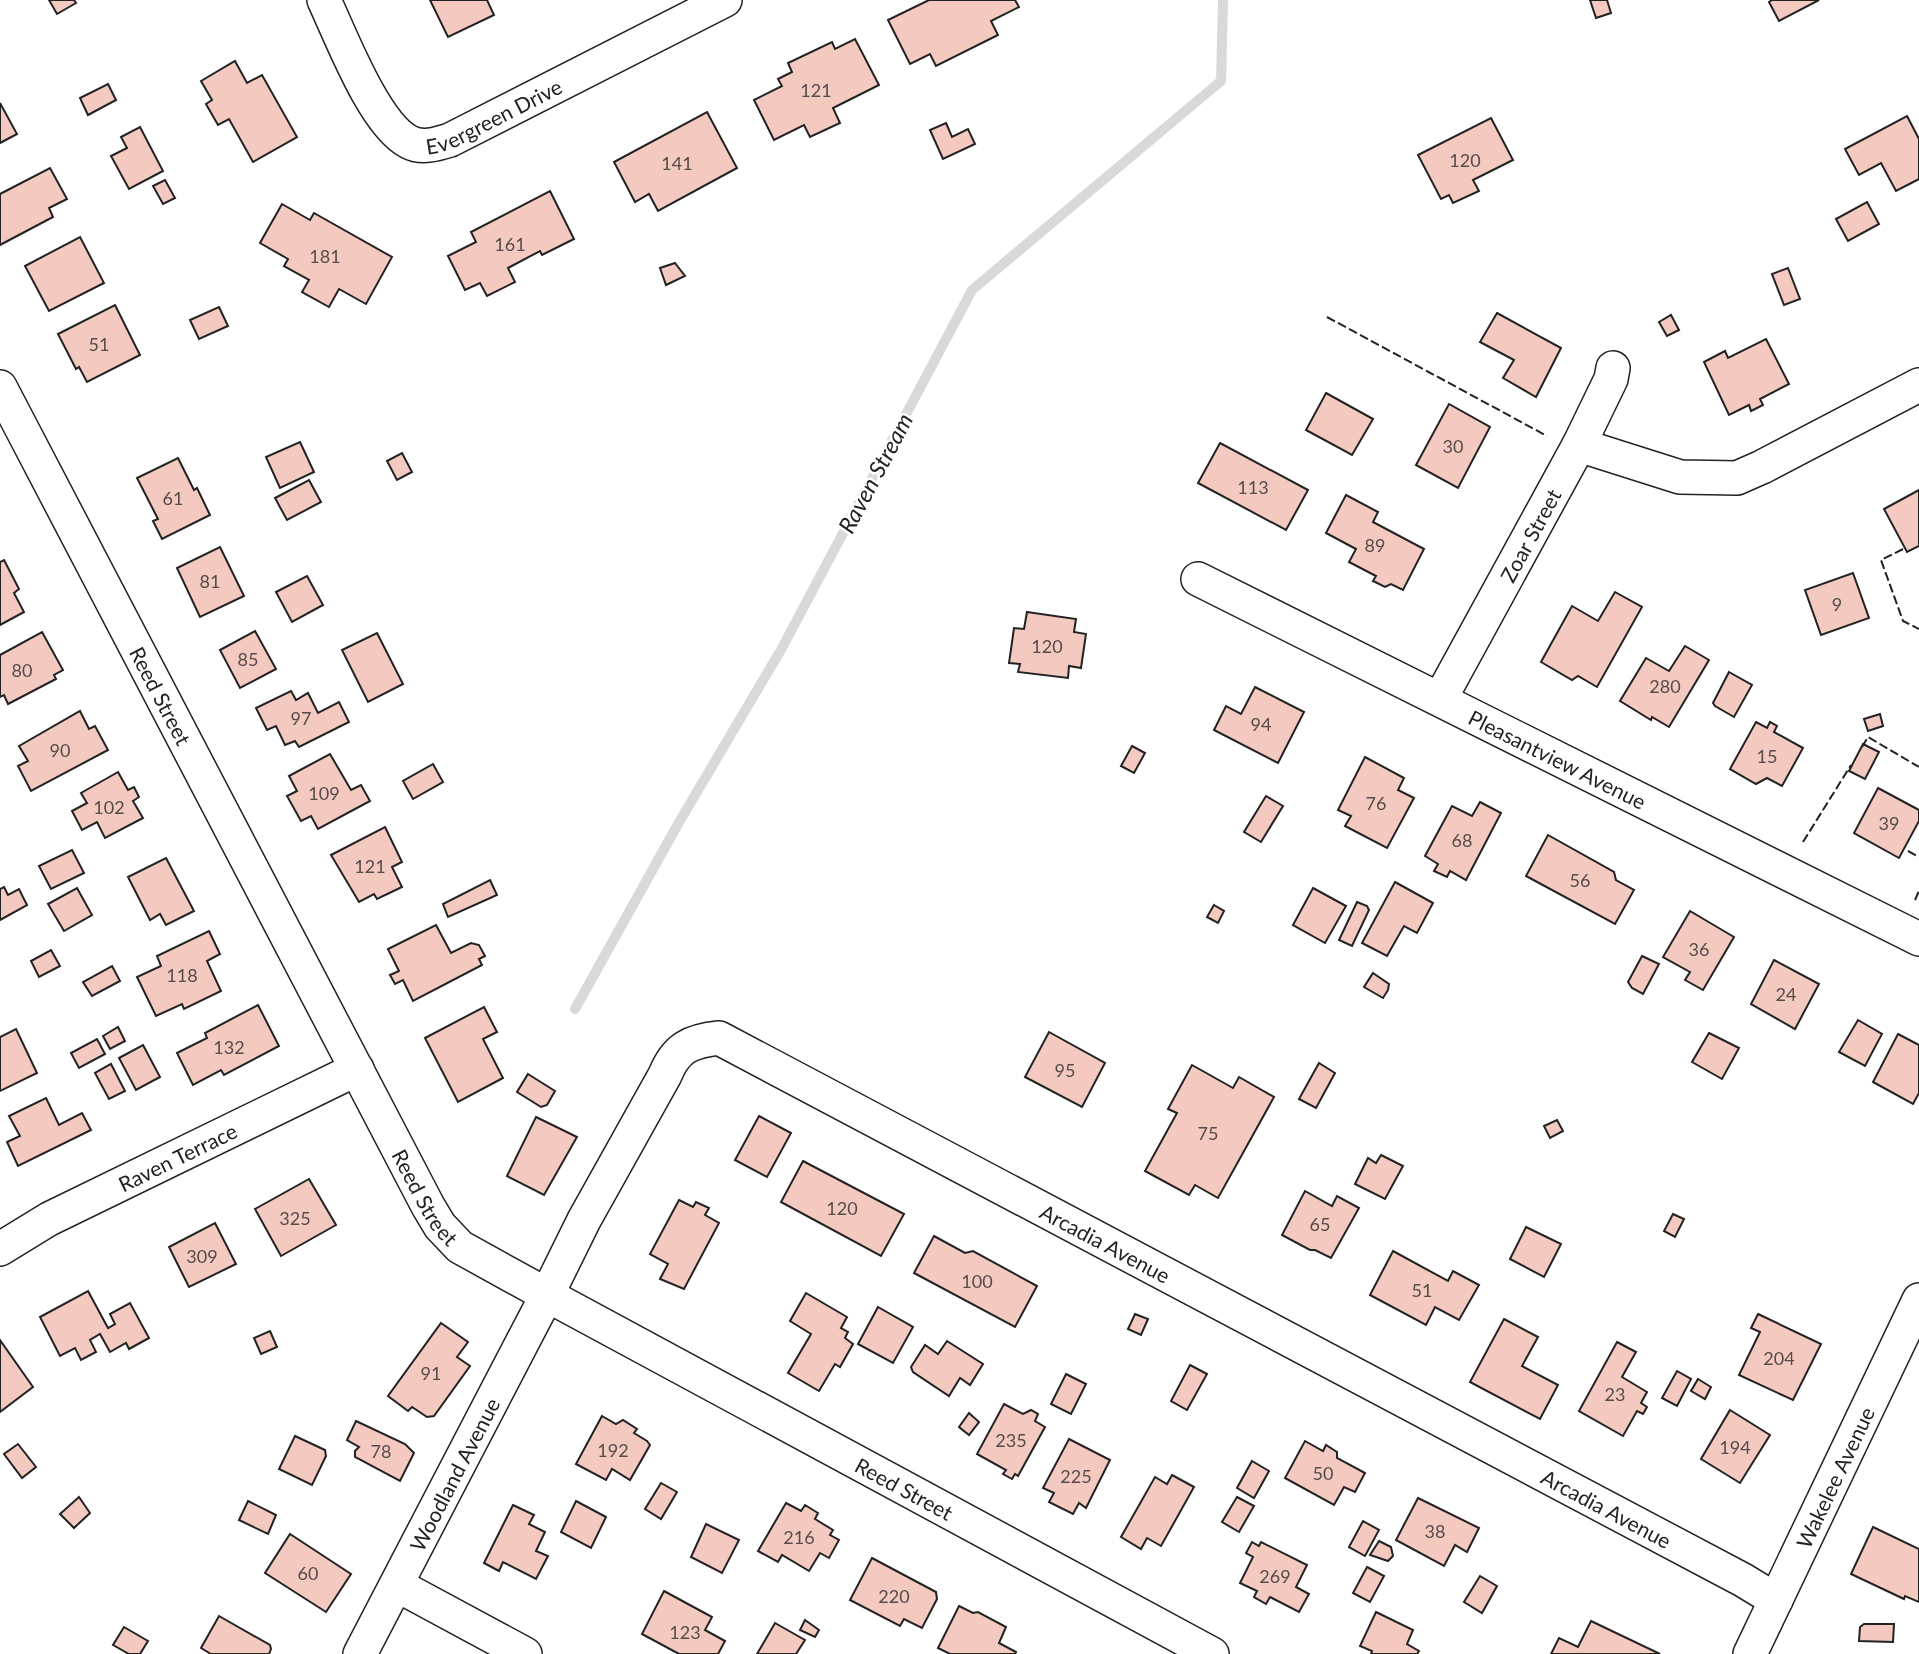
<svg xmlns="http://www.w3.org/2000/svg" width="1919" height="1654" viewBox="0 0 1919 1654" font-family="Lato,sans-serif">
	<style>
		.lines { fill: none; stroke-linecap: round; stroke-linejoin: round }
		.stream { stroke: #d9d9d9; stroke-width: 10 }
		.building { fill: #f3c9c0; stroke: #222; stroke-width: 2 }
		.street-casing { stroke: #222; stroke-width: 36 }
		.street { stroke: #fff; stroke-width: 33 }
		.fence { stroke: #222; stroke-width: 2; stroke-dasharray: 9 3.5; stroke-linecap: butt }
		.labels { text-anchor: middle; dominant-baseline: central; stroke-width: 5; stroke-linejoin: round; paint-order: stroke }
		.number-label { font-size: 18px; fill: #564c4a }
		.street-label { font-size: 21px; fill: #222; stroke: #fff }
		.water-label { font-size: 23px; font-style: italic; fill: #222; stroke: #fff }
	</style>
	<rect width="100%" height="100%" fill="#fff"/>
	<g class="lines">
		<!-- stream -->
		<path class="stream" d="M575,1009l103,-185 104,-176 190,-358 249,-209 2,-81"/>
	</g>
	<!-- building -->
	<g class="building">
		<path d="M49,0h25l2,3 -19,11z"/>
		<path d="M430,0h57l7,15 -46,22z"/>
		<path d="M929,0h86l4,7 -28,14 7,14 -62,31 -6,-12 -20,10 -22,-44z"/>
		<path d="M1590,0h17l4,13 -15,5z"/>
		<path d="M1772,0h47l-40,21 -10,-19z"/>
		<path d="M855,39l24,46 -46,23 7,15 -30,14 -6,-12 -30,15 -20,-40 28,-14 -4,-7 14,-7 -4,-9 44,-21 3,7z"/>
		<path d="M235,61l12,22 15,-8 35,62 -44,25 -24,-43 -11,6 -12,-21 6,-4 -11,-19z"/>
		<path d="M108,84l8,16 -28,15 -8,-17z"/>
		<path d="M0,103l17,31 -17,9z"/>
		<path d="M707,112l30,56 -79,43 -9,-17 -14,8 -21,-40z"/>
		<path d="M1907,116l12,23v40l-23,12 -15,-28 -22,12 -14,-26z"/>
		<path d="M1491,118l22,42 -40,20 6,11 -26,12 -4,-8 -8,4 -23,-44z"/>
		<path d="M946,123l6,14 16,-8 7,15 -32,15 -13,-29z"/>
		<path d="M140,127l23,44 -34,18 -18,-33 16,-8 -6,-11z"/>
		<path d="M50,168l17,31 -18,9 4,9 -53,28v-51z"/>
		<path d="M165,180l10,18 -12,6 -10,-18z"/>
		<path d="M550,191l24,48 -32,16 -2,-4 -32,17 7,14 -28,14 -7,-13 -15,7 -17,-34 28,-14 -5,-10z"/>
		<path d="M1867,202l12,22 -31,17 -12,-22z"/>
		<path d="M282,204l28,16 4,-7 78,44 -26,47 -27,-15 -10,18 -27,-15 7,-12 -25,-14 4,-7 -28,-16z"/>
		<path d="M80,237l24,46 -55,28 -24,-45z"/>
		<path d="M675,263l10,13 -19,9 -6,-17z"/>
		<path d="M1788,268l12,31 -16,6 -12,-31z"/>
		<path d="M115,305l25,50 -53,27 -8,-15 -3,2 -18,-35z"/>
		<path d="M219,307l9,19 -29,13 -9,-19z"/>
		<path d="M1497,313l64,35 -25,49 -33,-19 11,-18 -34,-18z"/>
		<path d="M1671,315l8,15 -12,6 -8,-14z"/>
		<path d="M1766,339l23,45 -29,15 3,6 -12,6 -2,-6 -20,10 -25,-53 21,-11 3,7z"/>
		<path d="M1326,393l47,26 -21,36 -46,-25z"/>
		<path d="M1449,404l41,23 -32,61 -42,-23z"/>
		<path d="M300,442l14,30 -34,16 -14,-31z"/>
		<path d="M1220,443l88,47 -22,40 -88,-47z"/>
		<path d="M402,453l10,19 -15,8 -10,-19z"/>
		<path d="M178,458l16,32 3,-2 13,27 -48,24 -9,-18 5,-2 -21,-41z"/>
		<path d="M309,480l12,22 -34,18 -12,-22z"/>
		<path d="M1919,490v56l-12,6 -23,-43z"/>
		<path d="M1346,495l32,17 -5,10 51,27 -21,41 -12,-6 -6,3 -12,-6 3,-5 -27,-14 7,-13 -30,-16z"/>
		<path d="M220,547l24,49 -44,21 -23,-49z"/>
		<path d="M4,560l15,29 -5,4 10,19 -24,13v-63z"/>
		<path d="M1853,573l16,45 -48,17 -16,-45z"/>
		<path d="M307,576l16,29 -31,17 -16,-30z"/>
		<path d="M1615,592l27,15 -45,80 -19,-11 -6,4 -31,-18 31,-56 26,15z"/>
		<path d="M1027,612l49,7 -2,13 12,2 -5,34 -12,-2 -1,12 -50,-6 2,-8 -11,-1 5,-35 10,1z"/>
		<path d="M255,631l21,38 -36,19 -20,-38z"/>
		<path d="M42,632l21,38 -9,5 2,4 -48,25 -4,-9 -4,2v-42z"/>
		<path d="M377,633l26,51 -35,18 -26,-52z"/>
		<path d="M1685,646l24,14 -40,67 -17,-10 -1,3 -31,-19 26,-43 23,13z"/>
		<path d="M1729,672l23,13 -18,32 -19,-11 -2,-3z"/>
		<path d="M1255,687l49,25 -26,51 -64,-33 12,-24 15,8z"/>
		<path d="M291,691l5,9 12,-7 10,20 21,-11 10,20 -50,25 -4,-6 -10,4 -9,-19 -9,4 -11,-22z"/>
		<path d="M80,711l9,18 6,-3 13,24 -77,41 -13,-25 10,-5 -9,-15z"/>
		<path d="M1880,714l3,12 -15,5 -4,-12z"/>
		<path d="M1756,722l11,6 3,-6 7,4 -3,6 29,16 -21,38 -15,-8 -11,6 -26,-15z"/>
		<path d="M1863,744l16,8 -14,27 -16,-8z"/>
		<path d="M1132,746l13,7 -11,20 -13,-7z"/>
		<path d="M330,754l21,36 10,-5 9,16 -52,28 -7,-13 -10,5 -14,-25 10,-5 -8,-15z"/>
		<path d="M1365,757l39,21 -6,12 16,8 -27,50 -42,-22 6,-10 -13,-6z"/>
		<path d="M433,764l10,18 -30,17 -10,-18z"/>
		<path d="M118,772l10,18 6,-3 5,10 -6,4 10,17 -38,20 -8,-16 -15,8 -10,-19 15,-8 -6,-10z"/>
		<path d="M1878,788l41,22v11l-20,37 -45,-25z"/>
		<path d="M1266,796l17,10 -22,36 -17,-10z"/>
		<path d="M1480,802l21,11 -35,67 -16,-9 -3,6 -13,-6 4,-7 -13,-8 27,-50 20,10z"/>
		<path d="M385,827l17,35 -10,5 10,20 -25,12 -3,-5 -15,8 -28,-47z"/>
		<path d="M1548,835l66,37 2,8 18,10 -19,34 -89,-48z"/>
		<path d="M72,850l12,23 -33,16 -12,-23z"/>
		<path d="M166,858l28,53 -28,14 -6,-11 -10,6 -22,-43z"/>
		<path d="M490,880l7,15 -49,22 -5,-13z"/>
		<path d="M1395,882l38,21 -16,30 -13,-7 -17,30 -25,-13z"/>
		<path d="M4,887l4,8 11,-6 8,16 -27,15v-31z"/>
		<path d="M77,888l15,27 -28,16 -16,-27z"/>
		<path d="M1313,888l33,18 -21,37 -32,-18z"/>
		<path d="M1357,902l10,4 2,4 -17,36 -13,-6z"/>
		<path d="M1214,905l10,6 -6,12 -11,-6z"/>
		<path d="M1690,911l44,26 -31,53 -18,-10 5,-8 -27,-15z"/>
		<path d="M436,925l15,28 20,-10 8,2 6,11 -6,3 3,6 -69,36 -10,-21 -8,4 -5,-9 9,-4 -11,-22z"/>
		<path d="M209,931l11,23 -13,7 14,30 -37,18 -2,-5 -26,12 -19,-39 24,-11 -4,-10z"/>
		<path d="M51,950l9,16 -21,11 -8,-16z"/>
		<path d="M1642,956l17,8 -16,30 -11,-6 -4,-6z"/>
		<path d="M1774,960l45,24 -24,45 -44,-25z"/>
		<path d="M112,966l8,15 -28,15 -9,-14z"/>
		<path d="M1373,973l16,11 -1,6 -5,8 -19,-11z"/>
		<path d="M258,1005l21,41 -55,29 -3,-5 -28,15 -16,-32 30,-15 -2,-5z"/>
		<path d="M484,1007l13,25 -14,7 20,39 -45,24 -33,-64z"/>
		<path d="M1858,1020l24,14 -17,32 -26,-14z"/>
		<path d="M118,1027l7,14 -15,8 -7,-13z"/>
		<path d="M16,1029l21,44 -37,18v-54z"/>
		<path d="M1049,1032l56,31 -23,44 -57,-30z"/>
		<path d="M1709,1033l30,15 -17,31 -30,-17z"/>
		<path d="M1898,1034l21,11v48l-6,11 -40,-22z"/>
		<path d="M97,1039l8,15 -26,14 -8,-15z"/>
		<path d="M143,1045l17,32 -24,13 -17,-32z"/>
		<path d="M1319,1063l16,10 -19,35 -17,-9z"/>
		<path d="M111,1064l14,27 -16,8 -14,-26z"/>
		<path d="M1192,1065l41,23 6,-11 35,20 -56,101 -23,-13 -6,10 -44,-24 32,-58 -9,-4z"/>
		<path d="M528,1074l27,17 -8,14 -6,2 -24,-15z"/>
		<path d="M46,1098l13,27 23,-12 9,17 -73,36 -11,-24 13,-6 -11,-20z"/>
		<path d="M759,1116l32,17 -24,44 -32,-17z"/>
		<path d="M536,1117l41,20 -33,58 -37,-19z"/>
		<path d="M1557,1120l6,11 -13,7 -6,-12z"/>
		<path d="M1381,1155l22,11 -18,33 -30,-15 13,-26 8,5z"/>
		<path d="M803,1161l101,53 -23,42 -100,-54z"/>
		<path d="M309,1179l27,46 -55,31 -26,-47z"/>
		<path d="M1305,1191l27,15 5,-10 22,12 -28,50 -16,-8h-5l-28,-15z"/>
		<path d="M679,1200l14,7 3,-5 13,6 -4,7 14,8 -35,66 -24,-10 8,-15 -18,-10z"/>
		<path d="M1673,1214l11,5 -9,18 -11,-6z"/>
		<path d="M215,1223l21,41 -47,23 -20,-40z"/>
		<path d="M1526,1227l35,17 -17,33 -34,-18z"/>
		<path d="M934,1236l31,17 8,-2 64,35 -22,41 -101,-54z"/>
		<path d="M1393,1251l55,30 5,-10 26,14 -20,35 -24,-13 -9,18 -56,-30z"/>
		<path d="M88,1291l20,37 7,-4 -5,-10 20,-11 19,35 -20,11 -3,-6 -16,9 -10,-18 -10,6 6,12 -15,8 -6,-12 -15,8 -20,-39z"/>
		<path d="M806,1293l41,24 -6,11 7,4 -3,6 8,6 -13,23 -5,-3 -16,27 -31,-18 23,-39 -21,-13z"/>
		<path d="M878,1307l35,20 -20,36 -35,-19z"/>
		<path d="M1135,1314l13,5 -7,16 -13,-6z"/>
		<path d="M1758,1314l63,30 -28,56 -54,-25 21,-43 -9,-4z"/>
		<path d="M1504,1319l34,18 -16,29 36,19 -18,34 -70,-37z"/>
		<path d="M441,1323l27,19 -11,15 13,9 -36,50 -7,1 -15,-10 -4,4 -20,-15z"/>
		<path d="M270,1331l7,16 -16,7 -7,-16z"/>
		<path d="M0,1340l33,47 -33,25z"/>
		<path d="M947,1341l36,23 -13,21 -10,-7 -11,18 -36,-24 -2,-5 14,-22 13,9z"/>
		<path d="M1617,1342l19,10 -14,25 25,15 -6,11 6,4 -4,7 -6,-3 -14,25 -44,-25z"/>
		<path d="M1190,1365l17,9 -20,36 -16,-9z"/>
		<path d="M1677,1371l14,8 -14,27 -15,-8z"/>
		<path d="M1066,1374l20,10 -15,30 -20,-10z"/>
		<path d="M1698,1379l13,8 -6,12 -14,-8z"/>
		<path d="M1004,1404l19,10 8,-4 7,4 -3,7 10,6 -27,49 -3,-2 -3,5 -9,-5 3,-4 -29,-16z"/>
		<path d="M1730,1410l40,25 -30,48 -39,-24z"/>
		<path d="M969,1413l10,9 -10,13 -10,-8z"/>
		<path d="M602,1416l14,8 7,-4 14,9 -3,4 13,8 3,4 -20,35 -18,-11 -6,11 -30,-16z"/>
		<path d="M356,1421l49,23 9,9 -14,28 -45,-24v-6l4,-4 -12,-7z"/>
		<path d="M295,1436l30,14 1,6 -14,29 -33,-16z"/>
		<path d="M1069,1439l41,21 -24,48 -7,-5 -6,11 -24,-12 5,-9 -11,-5z"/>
		<path d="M1305,1441l18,10 3,-6 11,7v6l28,15 -10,19 -11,-5 -10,18 -49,-27z"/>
		<path d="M18,1444l18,23 -14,11 -18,-24z"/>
		<path d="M1252,1461l17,10 -15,27 -17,-10z"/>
		<path d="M1172,1475l22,12 -33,59 -14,-8 -6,11 -20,-12 34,-60 12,7z"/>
		<path d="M661,1483l16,9 -16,27 -16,-10z"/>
		<path d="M79,1497l11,16 -16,15 -14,-14z"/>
		<path d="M1237,1497l17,9 -15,26 -17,-10z"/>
		<path d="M1418,1498l61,30 -12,24 -12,-7 -11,21 -48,-26z"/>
		<path d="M248,1501l28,14 -8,19 -29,-14z"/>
		<path d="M576,1501l30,16 -15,31 -30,-16z"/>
		<path d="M786,1503l15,8 4,-6 13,8 -3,6 18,11 -3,5 9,5 -10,18 -9,-5 -11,18 -27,-16 -4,7 -20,-11z"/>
		<path d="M513,1505l21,10 -5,9 16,8 -9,19 12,5 -12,23 -33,-17 -4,9 -15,-8z"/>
		<path d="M1363,1521l16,9 -14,26 -16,-9z"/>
		<path d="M706,1524l33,16 -17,33 -31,-16z"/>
		<path d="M1873,1527l46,22v53l-14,-6 -1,3 -53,-25z"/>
		<path d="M290,1534l61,40 -25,38 -61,-39z"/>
		<path d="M1379,1541l12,6 2,9 -5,5 -18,-6z"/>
		<path d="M1252,1542l7,4 2,-4 46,23 -11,22 13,7 -10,18 -29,-15 -4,7 -12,-7 3,-6 -17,-8 13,-26 -7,-4z"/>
		<path d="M872,1558l64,34 1,7 -15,29 -18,-9 -4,7 -50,-26z"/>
		<path d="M1367,1567l17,9 -14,26 -17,-9z"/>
		<path d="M1480,1576l17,10 -15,27 -18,-11z"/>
		<path d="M664,1591l48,26 -7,13 20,11 -7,13h-39l-37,-20z"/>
		<path d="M959,1606l14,7 5,-1 28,15 -7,16 17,9 -1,2h-65l-12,-6z"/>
		<path d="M1376,1612l37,18 -6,14 12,7 -2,3h-46l1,-3 -12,-5z"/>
		<path d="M219,1616l51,29 1,4 -2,5h-58l-10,-6z"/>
		<path d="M805,1620l14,10 -4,7 -15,-7z"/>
		<path d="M1591,1621l69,33h-109l8,-16 19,9z"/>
		<path d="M775,1623l30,17 -9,14h-39z"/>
		<path d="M1864,1624h30l-1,18 -34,-1 1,-14z"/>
		<path d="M124,1627l24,14 -8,13h-11l-16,-9z"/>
	</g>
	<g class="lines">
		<defs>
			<g id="street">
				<path id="s1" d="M324,0c17,36 50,124 85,142 13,7 28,2 41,-2l275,-140"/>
				<path id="s2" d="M0,387l428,819 12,20 20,21 87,48 665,359"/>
				<path d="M1579,445l101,32 57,1 25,-11 157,-82"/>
				<path id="s3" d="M1198,579l721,360"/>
				<path id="s4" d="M1440,699l139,-254 32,-66 2,-11"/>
				<path id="s5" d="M0,1249l49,-30 308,-150"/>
				<path d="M397,1585l128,69"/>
				<path id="s6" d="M360,1654l187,-359 37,-75 81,-145c11,-27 25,-34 54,-37l1024,542 33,20"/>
				<path id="s7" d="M1750,1654l169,-354"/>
			</g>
		</defs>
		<!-- street casing -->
		<use href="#street" class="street-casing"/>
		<!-- street -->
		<use href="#street" class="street"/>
		<!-- fence -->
		<g class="fence">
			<path d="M1327,317l220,119"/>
			<path d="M1903,549l-22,11 22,61 16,8"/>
			<path d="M1862,747l6,-10 51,30"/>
			<path d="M1803,842l48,-77"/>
			<path d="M1908,851l11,6"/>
			<path d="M1915,900l4,-9"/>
		</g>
	</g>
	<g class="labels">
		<!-- number labels -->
		<g class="number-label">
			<text x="816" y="90">121</text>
			<text x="1465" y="160">120</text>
			<text x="677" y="163">141</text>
			<text x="510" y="244">161</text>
			<text x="325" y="256">181</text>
			<text x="99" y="344">51</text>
			<text x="1453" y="446">30</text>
			<text x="1253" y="487">113</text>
			<text x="173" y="498">61</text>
			<text x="1375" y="545">89</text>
			<text x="210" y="581">81</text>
			<text x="1837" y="604">9</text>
			<text x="1047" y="646">120</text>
			<text x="248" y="659">85</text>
			<text x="22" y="670">80</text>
			<text x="1665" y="686">280</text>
			<text x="301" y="718">97</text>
			<text x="1261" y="724">94</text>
			<text x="60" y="750">90</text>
			<text x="1767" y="756">15</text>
			<text x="324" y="793">109</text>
			<text x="1376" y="803">76</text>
			<text x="109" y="807">102</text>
			<text x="1889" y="823">39</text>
			<text x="1462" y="840">68</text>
			<text x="370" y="866">121</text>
			<text x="1580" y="880">56</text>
			<text x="1699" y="949">36</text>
			<text x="182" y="975">118</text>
			<text x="1786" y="994">24</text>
			<text x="229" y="1047">132</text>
			<text x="1065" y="1070">95</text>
			<text x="1208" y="1133">75</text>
			<text x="842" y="1208">120</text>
			<text x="295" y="1218">325</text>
			<text x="1320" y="1224">65</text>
			<text x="202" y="1256">309</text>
			<text x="977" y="1281">100</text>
			<text x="1422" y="1290">51</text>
			<text x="1779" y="1358">204</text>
			<text x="431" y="1373">91</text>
			<text x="1615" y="1394">23</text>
			<text x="1011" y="1440">235</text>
			<text x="1735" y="1447">194</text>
			<text x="613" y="1450">192</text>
			<text x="381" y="1451">78</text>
			<text x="1323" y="1473">50</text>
			<text x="1076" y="1476">225</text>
			<text x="1435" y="1531">38</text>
			<text x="799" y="1537">216</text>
			<text x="308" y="1573">60</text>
			<text x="1275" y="1576">269</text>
			<text x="894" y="1596">220</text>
			<text x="685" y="1632">123</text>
		</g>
		<!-- street labels -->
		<g class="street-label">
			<text stroke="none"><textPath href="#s1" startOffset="259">Evergreen Drive</textPath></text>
			<text stroke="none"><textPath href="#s4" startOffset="187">Zoar Street</textPath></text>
			<text stroke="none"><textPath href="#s2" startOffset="348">Reed Street</textPath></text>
			<text stroke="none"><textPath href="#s3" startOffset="402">Pleasantview Avenue</textPath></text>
			<text stroke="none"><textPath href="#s5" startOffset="200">Raven Terrace</textPath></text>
			<text stroke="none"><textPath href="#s2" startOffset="915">Reed Street</textPath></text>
			<text stroke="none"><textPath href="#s6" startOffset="1162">Arcadia Avenue</textPath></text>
			<text stroke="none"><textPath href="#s6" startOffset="203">Woodland Avenue</textPath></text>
			<text stroke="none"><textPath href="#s7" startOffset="196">Wakelee Avenue</textPath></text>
			<text stroke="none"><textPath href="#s2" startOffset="1482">Reed Street</textPath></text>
			<text stroke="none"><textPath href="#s6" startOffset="1729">Arcadia Avenue</textPath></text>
		</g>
		<!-- water labels -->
		<g class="water-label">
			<text transform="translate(875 473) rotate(-62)">Raven Stream</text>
		</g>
	</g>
</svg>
